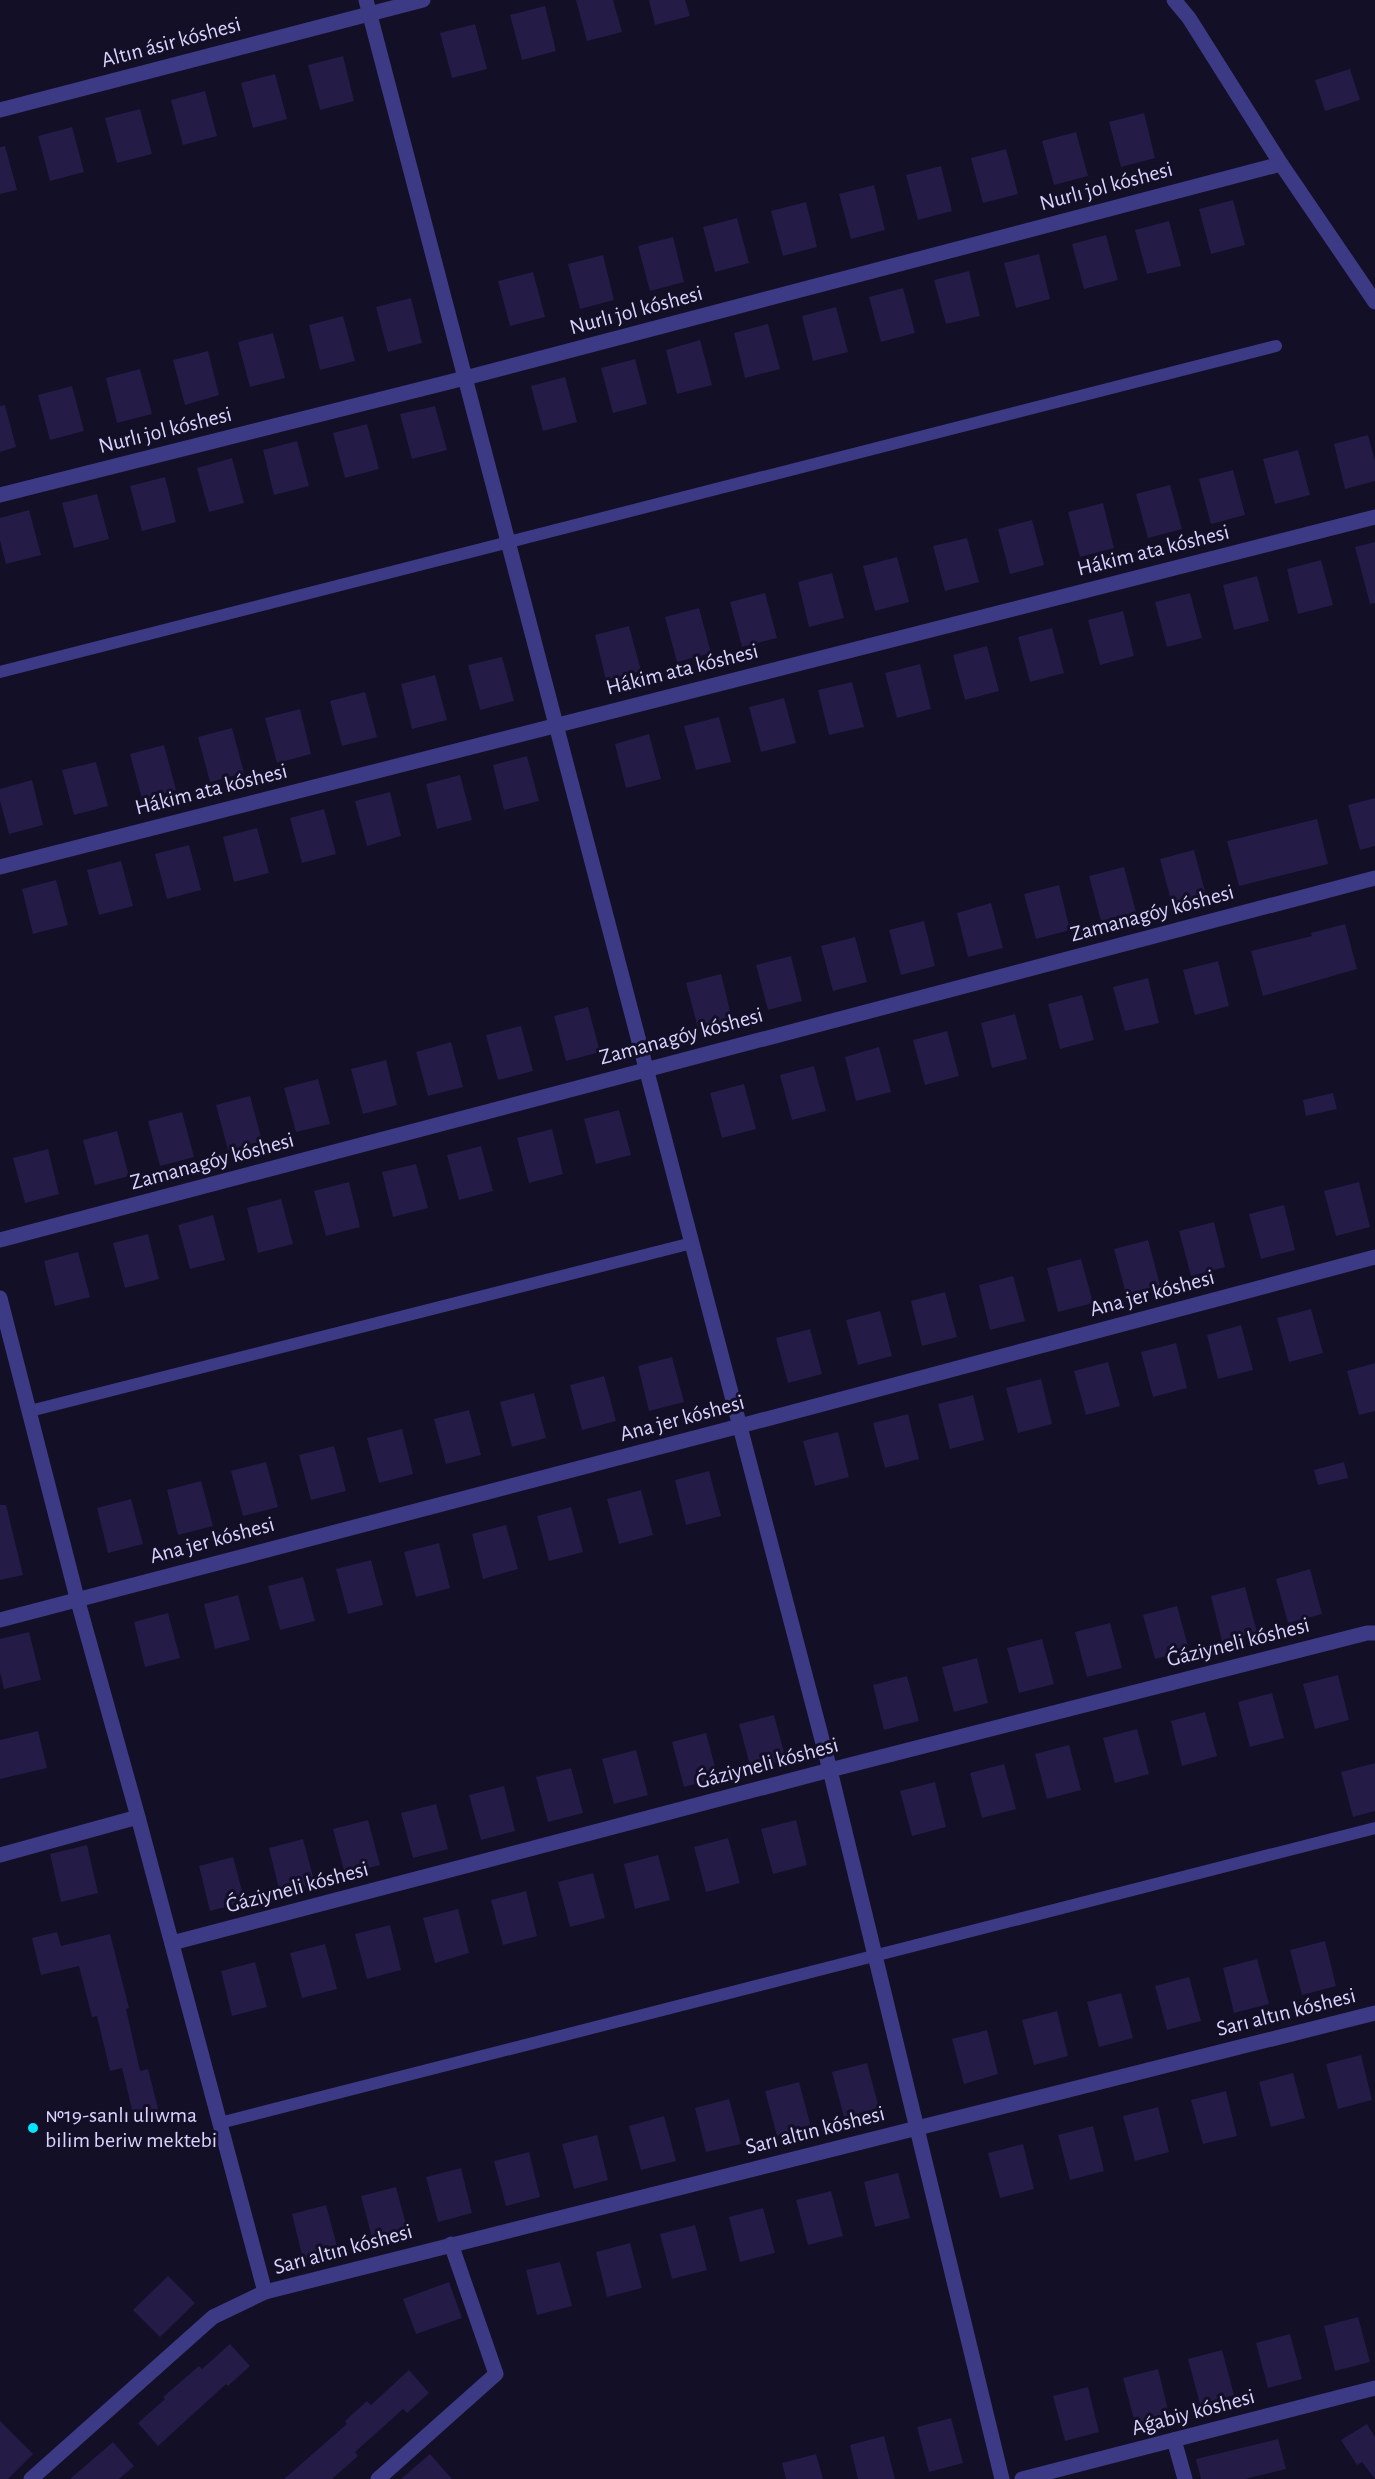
<svg xmlns="http://www.w3.org/2000/svg" width="1375" height="2479" viewBox="0 0 1375 2479" font-family="'Alegreya Sans',sans-serif">
	<style>
		.building { fill: #241b47 }
		.lines { fill: none; stroke-linecap: round; stroke-linejoin: round }
		.lane { stroke: #3d3a85; stroke-width: 12 }
		.street { stroke: #3d3a85; stroke-width: 15 }
		.poi-dot { fill: #00e5ff; stroke: #130f26; stroke-width: 2 }
		.labels { text-anchor: middle; dominant-baseline: central; stroke-width: 6; stroke-linejoin: round; paint-order: stroke }
		.street-label { font-size: 22px; fill: #d9d4ff; stroke: #130f26 }
		.poi-label { font-size: 22px; fill: #d9d4ff; stroke: #130f26; text-anchor: start }
	</style>
	<rect width="100%" height="100%" fill="#130f26"/>
	<!-- building -->
	<g class="building">
		<path d="M576,0h37l9,32 -35,9z"/>
		<path d="M649,0h36l5,16 -35,9z"/>
		<path d="M545,6l11,45 -34,9 -12,-45z"/>
		<path d="M475,24l12,45 -35,9 -12,-45z"/>
		<path d="M343,56l11,45 -34,9 -12,-45z"/>
		<path d="M1350,69l10,31 -35,11 -10,-31z"/>
		<path d="M275,74l12,45 -34,9 -12,-45z"/>
		<path d="M205,91l12,45 -34,9 -12,-45z"/>
		<path d="M140,109l12,45 -35,9 -12,-45z"/>
		<path d="M1144,113l11,45 -34,9 -12,-45z"/>
		<path d="M72,127l12,45 -34,9 -12,-45z"/>
		<path d="M1076,132l12,44 -34,9 -12,-44z"/>
		<path d="M5,146l12,44 -17,4v-47z"/>
		<path d="M1006,149l12,45 -35,9 -12,-45z"/>
		<path d="M941,166l11,45 -34,9 -12,-45z"/>
		<path d="M874,185l11,45 -34,9 -12,-45z"/>
		<path d="M1233,200l12,45 -34,9 -12,-45z"/>
		<path d="M806,202l11,45 -34,9 -12,-45z"/>
		<path d="M737,218l12,45 -34,9 -12,-45z"/>
		<path d="M1169,221l12,45 -34,8 -12,-44z"/>
		<path d="M1106,235l12,45 -34,9 -12,-45z"/>
		<path d="M673,237l11,45 -34,9 -12,-45z"/>
		<path d="M1039,254l11,45 -34,9 -12,-45z"/>
		<path d="M603,255l11,45 -34,9 -12,-45z"/>
		<path d="M969,271l11,45 -34,8 -12,-44z"/>
		<path d="M533,272l12,45 -35,9 -12,-45z"/>
		<path d="M903,288l12,45 -34,9 -12,-45z"/>
		<path d="M411,298l11,45 -34,9 -12,-45z"/>
		<path d="M836,307l12,45 -35,9 -11,-45z"/>
		<path d="M343,316l12,45 -35,9 -11,-45z"/>
		<path d="M768,324l12,45 -35,9 -11,-45z"/>
		<path d="M273,333l12,45 -35,9 -12,-45z"/>
		<path d="M700,340l12,45 -35,9 -11,-44z"/>
		<path d="M208,351l11,44 -34,10 -12,-45z"/>
		<path d="M635,359l12,45 -34,9 -12,-45z"/>
		<path d="M140,369l12,45 -35,9 -11,-45z"/>
		<path d="M565,377l12,45 -34,9 -12,-45z"/>
		<path d="M72,386l12,45 -34,9 -12,-45z"/>
		<path d="M5,405l11,42 -16,5v-46z"/>
		<path d="M435,406l12,44 -35,9 -12,-45z"/>
		<path d="M367,424l12,45 -34,9 -12,-45z"/>
		<path d="M1368,435l7,26v20l-30,8 -11,-45z"/>
		<path d="M297,441l12,45 -35,9 -11,-45z"/>
		<path d="M1298,450l12,45 -35,9 -12,-45z"/>
		<path d="M232,458l12,45 -35,9 -12,-44z"/>
		<path d="M1233,470l12,45 -34,9 -12,-45z"/>
		<path d="M165,477l11,45 -34,9 -12,-45z"/>
		<path d="M1170,485l12,44 -34,9 -12,-44z"/>
		<path d="M97,494l12,45 -35,9 -12,-45z"/>
		<path d="M1103,503l11,45 -34,9 -12,-45z"/>
		<path d="M29,510l12,45 -35,9 -6,-23v-23z"/>
		<path d="M1032,520l12,45 -34,9 -12,-45z"/>
		<path d="M967,538l12,44 -34,9 -12,-45z"/>
		<path d="M1375,542v61l-5,1 -15,-57z"/>
		<path d="M897,557l12,45 -34,9 -12,-45z"/>
		<path d="M1321,560l12,45 -35,9 -11,-45z"/>
		<path d="M832,573l12,45 -35,9 -11,-45z"/>
		<path d="M1257,576l12,45 -35,9 -11,-45z"/>
		<path d="M765,593l12,45 -35,9 -12,-45z"/>
		<path d="M1190,593l12,45 -35,9 -12,-45z"/>
		<path d="M699,608l12,45 -34,9 -12,-45z"/>
		<path d="M1123,611l11,45 -34,9 -12,-45z"/>
		<path d="M629,626l12,45 -35,9 -11,-45z"/>
		<path d="M1052,628l12,45 -34,9 -12,-45z"/>
		<path d="M987,646l12,45 -34,9 -12,-45z"/>
		<path d="M502,657l12,44 -34,9 -12,-45z"/>
		<path d="M920,664l11,45 -34,9 -12,-45z"/>
		<path d="M435,675l12,45 -35,9 -11,-45z"/>
		<path d="M852,682l12,45 -35,8 -11,-45z"/>
		<path d="M365,692l12,45 -35,9 -12,-45z"/>
		<path d="M784,698l12,45 -35,9 -12,-45z"/>
		<path d="M300,709l11,45 -34,9 -12,-45z"/>
		<path d="M719,717l12,45 -35,8 -12,-44z"/>
		<path d="M232,728l12,45 -34,9 -12,-45z"/>
		<path d="M649,734l12,45 -35,9 -11,-44z"/>
		<path d="M164,745l12,45 -34,9 -12,-45z"/>
		<path d="M527,756l12,45 -35,9 -11,-45z"/>
		<path d="M96,762l12,44 -34,9 -12,-45z"/>
		<path d="M460,775l12,45 -35,9 -11,-45z"/>
		<path d="M32,780l11,45 -34,9 -9,-33v-12z"/>
		<path d="M390,792l11,44 -34,10 -12,-45z"/>
		<path d="M1375,798v48l-15,4 -12,-45z"/>
		<path d="M324,809l12,45 -34,9 -12,-45z"/>
		<path d="M1317,819l11,45 -89,22 -12,-45z"/>
		<path d="M257,828l12,45 -35,9 -11,-45z"/>
		<path d="M189,845l12,45 -34,9 -12,-45z"/>
		<path d="M1194,850l12,45 -34,9 -12,-45z"/>
		<path d="M121,861l12,45 -34,9 -12,-45z"/>
		<path d="M1124,867l12,45 -35,9 -12,-45z"/>
		<path d="M56,880l12,45 -35,9 -11,-45z"/>
		<path d="M1059,885l11,45 -34,9 -12,-45z"/>
		<path d="M991,903l12,45 -35,9 -11,-44z"/>
		<path d="M924,921l11,45 -34,9 -12,-45z"/>
		<path d="M1345,924l12,45 -94,27 -12,-45 61,-15 -1,-3z"/>
		<path d="M855,937l12,45 -34,9 -12,-45z"/>
		<path d="M791,956l11,45 -34,9 -12,-45z"/>
		<path d="M1218,961l11,45 -34,9 -12,-45z"/>
		<path d="M721,974l11,45 -34,9 -12,-45z"/>
		<path d="M1148,978l11,45 -34,8 -12,-44z"/>
		<path d="M1082,995l12,45 -34,9 -12,-45z"/>
		<path d="M588,1007l12,45 -34,9 -12,-45z"/>
		<path d="M1015,1014l12,45 -35,9 -11,-45z"/>
		<path d="M521,1026l12,45 -35,9 -12,-45z"/>
		<path d="M947,1031l12,45 -34,9 -12,-45z"/>
		<path d="M451,1042l12,45 -35,9 -12,-44z"/>
		<path d="M879,1047l12,45 -35,9 -11,-44z"/>
		<path d="M386,1060l11,45 -34,9 -12,-45z"/>
		<path d="M814,1066l12,45 -34,9 -12,-45z"/>
		<path d="M318,1079l12,45 -34,8 -12,-44z"/>
		<path d="M744,1084l12,45 -34,9 -12,-45z"/>
		<path d="M1333,1093l4,16 -31,7 -3,-16z"/>
		<path d="M250,1096l12,45 -34,9 -12,-45z"/>
		<path d="M619,1110l12,45 -35,9 -12,-45z"/>
		<path d="M182,1112l12,45 -34,9 -12,-45z"/>
		<path d="M552,1129l11,45 -34,9 -12,-45z"/>
		<path d="M117,1131l12,45 -34,9 -12,-45z"/>
		<path d="M481,1146l12,45 -34,9 -12,-45z"/>
		<path d="M48,1149l11,45 -34,9 -12,-45z"/>
		<path d="M416,1164l12,44 -35,9 -11,-45z"/>
		<path d="M349,1182l11,45 -34,9 -12,-45z"/>
		<path d="M1359,1182l11,45 -34,9 -12,-45z"/>
		<path d="M281,1199l12,45 -35,9 -11,-45z"/>
		<path d="M1284,1205l11,45 -34,9 -12,-45z"/>
		<path d="M213,1215l12,45 -35,9 -12,-44z"/>
		<path d="M1214,1222l11,45 -34,9 -12,-45z"/>
		<path d="M148,1234l11,45 -34,9 -12,-45z"/>
		<path d="M1148,1240l12,45 -34,9 -12,-45z"/>
		<path d="M78,1252l12,45 -35,9 -11,-45z"/>
		<path d="M1081,1259l12,44 -35,9 -11,-44z"/>
		<path d="M1013,1276l12,45 -35,9 -11,-45z"/>
		<path d="M945,1292l12,45 -35,9 -11,-45z"/>
		<path d="M1311,1309l12,44 -34,9 -12,-44z"/>
		<path d="M880,1311l12,45 -34,9 -12,-45z"/>
		<path d="M1241,1325l12,45 -35,9 -11,-44z"/>
		<path d="M810,1329l12,45 -34,9 -12,-45z"/>
		<path d="M1176,1343l11,45 -34,9 -12,-45z"/>
		<path d="M672,1357l12,45 -35,9 -11,-45z"/>
		<path d="M1108,1362l12,44 -34,9 -12,-44z"/>
		<path d="M1375,1363v48l-16,4 -12,-44z"/>
		<path d="M604,1376l12,45 -34,9 -12,-45z"/>
		<path d="M1041,1379l11,45 -34,9 -12,-45z"/>
		<path d="M534,1393l12,45 -34,9 -12,-45z"/>
		<path d="M973,1395l11,45 -34,9 -12,-45z"/>
		<path d="M469,1410l12,45 -35,9 -12,-45z"/>
		<path d="M908,1414l11,45 -34,9 -12,-45z"/>
		<path d="M402,1429l11,45 -34,9 -12,-45z"/>
		<path d="M838,1432l11,45 -34,9 -12,-45z"/>
		<path d="M334,1446l12,45 -35,9 -12,-45z"/>
		<path d="M266,1462l12,45 -35,9 -12,-45z"/>
		<path d="M1344,1462l4,16 -30,7 -4,-15z"/>
		<path d="M709,1471l12,45 -35,9 -11,-45z"/>
		<path d="M201,1481l12,45 -35,9 -11,-45z"/>
		<path d="M641,1490l12,45 -34,9 -12,-45z"/>
		<path d="M131,1499l12,45 -35,9 -11,-45z"/>
		<path d="M0,1505h6l17,70 -23,5z"/>
		<path d="M571,1507l12,45 -34,9 -12,-45z"/>
		<path d="M506,1525l12,44 -35,10 -11,-45z"/>
		<path d="M439,1543l11,45 -34,9 -12,-45z"/>
		<path d="M371,1560l12,45 -35,9 -12,-45z"/>
		<path d="M1310,1569l12,45 -34,9 -12,-44z"/>
		<path d="M303,1577l12,44 -35,9 -12,-44z"/>
		<path d="M1245,1587l12,45 -35,9 -11,-45z"/>
		<path d="M238,1595l12,45 -35,9 -11,-45z"/>
		<path d="M1177,1606l12,44 -34,9 -12,-44z"/>
		<path d="M168,1613l12,45 -35,9 -11,-45z"/>
		<path d="M1110,1623l12,45 -35,9 -12,-45z"/>
		<path d="M29,1632l12,48 -37,9 -4,-17v-33z"/>
		<path d="M1042,1639l12,45 -35,9 -12,-45z"/>
		<path d="M977,1658l11,45 -34,9 -12,-45z"/>
		<path d="M1338,1675l11,45 -34,9 -12,-45z"/>
		<path d="M907,1676l12,45 -35,9 -11,-45z"/>
		<path d="M1272,1693l12,45 -34,9 -12,-45z"/>
		<path d="M1205,1712l12,44 -35,10 -11,-45z"/>
		<path d="M774,1715l12,45 -35,9 -12,-45z"/>
		<path d="M1137,1729l12,45 -34,9 -12,-45z"/>
		<path d="M38,1731l9,37 -47,11v-39z"/>
		<path d="M706,1733l12,45 -34,9 -12,-45z"/>
		<path d="M1069,1745l12,45 -34,9 -12,-45z"/>
		<path d="M636,1750l12,45 -34,9 -12,-45z"/>
		<path d="M1375,1763v48l-22,6 -12,-45z"/>
		<path d="M1004,1764l12,45 -34,9 -12,-45z"/>
		<path d="M571,1768l12,45 -35,9 -12,-45z"/>
		<path d="M935,1782l11,45 -34,9 -12,-45z"/>
		<path d="M504,1786l11,45 -34,9 -12,-45z"/>
		<path d="M436,1804l12,45 -35,9 -12,-45z"/>
		<path d="M368,1820l12,45 -35,9 -12,-45z"/>
		<path d="M796,1820l11,45 -34,9 -12,-45z"/>
		<path d="M728,1838l12,45 -34,9 -12,-45z"/>
		<path d="M303,1839l12,45 -35,9 -11,-45z"/>
		<path d="M87,1845l11,48 -37,9 -11,-48z"/>
		<path d="M658,1855l12,45 -35,9 -11,-45z"/>
		<path d="M233,1857l12,45 -35,9 -11,-45z"/>
		<path d="M593,1873l12,45 -35,9 -12,-45z"/>
		<path d="M526,1891l11,45 -34,9 -12,-45z"/>
		<path d="M458,1909l11,44 -34,10 -12,-45z"/>
		<path d="M390,1925l11,45 -34,9 -12,-45z"/>
		<path d="M57,1932l4,14 49,-12 19,74 -3,1 14,62 8,-2 12,47 -25,6 -13,-54 -12,3 -13,-55 -5,1 -13,-51 -38,9 -9,-37z"/>
		<path d="M1325,1941l11,45 -34,9 -12,-45z"/>
		<path d="M325,1944l12,45 -35,9 -12,-45z"/>
		<path d="M1257,1959l12,45 -35,9 -11,-45z"/>
		<path d="M255,1962l12,45 -35,9 -11,-45z"/>
		<path d="M1189,1977l12,44 -34,9 -12,-44z"/>
		<path d="M1121,1993l12,45 -34,9 -12,-45z"/>
		<path d="M1057,2011l11,45 -34,9 -12,-45z"/>
		<path d="M987,2030l11,44 -34,10 -12,-45z"/>
		<path d="M1361,2055l11,45 -34,9 -12,-45z"/>
		<path d="M867,2063l12,45 -35,9 -12,-45z"/>
		<path d="M1293,2073l12,45 -34,9 -12,-45z"/>
		<path d="M799,2082l12,45 -34,9 -12,-45z"/>
		<path d="M1226,2091l11,45 -34,8 -12,-44z"/>
		<path d="M729,2099l12,45 -35,8 -11,-44z"/>
		<path d="M1158,2107l11,45 -34,9 -12,-45z"/>
		<path d="M664,2116l12,45 -35,9 -12,-44z"/>
		<path d="M1093,2126l11,45 -34,9 -12,-45z"/>
		<path d="M597,2135l11,45 -34,9 -12,-45z"/>
		<path d="M1023,2144l11,45 -34,9 -12,-45z"/>
		<path d="M529,2152l11,45 -34,9 -12,-45z"/>
		<path d="M461,2168l11,45 -34,9 -12,-45z"/>
		<path d="M898,2173l12,45 -35,9 -11,-45z"/>
		<path d="M396,2187l12,45 -35,9 -12,-45z"/>
		<path d="M831,2191l12,45 -35,9 -12,-45z"/>
		<path d="M326,2205l12,45 -35,9 -11,-45z"/>
		<path d="M763,2208l12,45 -35,9 -11,-45z"/>
		<path d="M695,2225l12,45 -35,9 -12,-45z"/>
		<path d="M630,2243l12,45 -35,9 -11,-45z"/>
		<path d="M560,2262l12,44 -35,9 -11,-45z"/>
		<path d="M168,2276l27,27 -35,34 -27,-27z"/>
		<path d="M449,2282l13,36 -46,16 -13,-35z"/>
		<path d="M1358,2317l12,45 -35,9 -11,-45z"/>
		<path d="M1290,2334l12,45 -34,9 -12,-45z"/>
		<path d="M230,2344l20,22 -22,20 -2,-2 -68,62 -20,-23 27,-24 -2,-2 36,-31 3,3z"/>
		<path d="M1222,2350l12,45 -34,9 -12,-45z"/>
		<path d="M1158,2369l11,45 -34,9 -12,-45z"/>
		<path d="M409,2370l20,23 -22,20 -4,-4 -48,43 3,4 -26,23h-48l63,-55 -2,-3 22,-20 4,4z"/>
		<path d="M1088,2387l11,45 -34,9 -12,-45z"/>
		<path d="M951,2418l12,45 -34,9 -12,-45z"/>
		<path d="M0,2421l33,33 -25,25h-8z"/>
		<path d="M1367,2424l8,13v42l-13,-17 -5,3 -16,-25z"/>
		<path d="M884,2436l11,43h-37l-8,-34z"/>
		<path d="M1278,2439l8,30 -41,10h-44l-5,-20z"/>
		<path d="M113,2442l21,24 -15,13h-49z"/>
		<path d="M430,2454l22,25h-51z"/>
		<path d="M816,2454l7,25h-37l-4,-16z"/>
	</g>
	<g class="lines">
		<!-- lane -->
		<g class="lane">
			<path d="M0,672l1276,-326"/>
			<path d="M30,1411l662,-168"/>
			<path d="M220,2123l1155,-295"/>
		</g>
		<!-- street -->
		<g class="street">
			<path d="M366,0l464,1770 172,709"/>
			<path d="M1174,0l15,18 92,146 94,138"/>
			<path d="M0,110l423,-110"/>
			<path d="M0,495l465,-117 816,-214"/>
			<path d="M0,867l1375,-350"/>
			<path d="M0,1240l1375,-362"/>
			<path d="M0,1298l77,300 61,219 127,475"/>
			<path d="M0,1620l740,-194 635,-169"/>
			<path d="M0,1855l138,-38"/>
			<path d="M172,1943l658,-173 537,-137h8"/>
			<path d="M1174,2440l11,39"/>
			<path d="M31,2479l182,-162 52,-25 1110,-279"/>
			<path d="M378,2479l118,-105 -45,-130"/>
			<path d="M1022,2479l353,-91"/>
		</g>
	</g>
	<!-- markers -->
	<circle class="poi-dot" cx="33" cy="2128" r="6"/>
	<g class="labels">
		<!-- street labels -->
		<g class="street-label">
			<text transform="translate(171 42) rotate(-15)">Altın ásir kóshesi</text>
			<text transform="translate(1106 186) rotate(-15)">Nurlı jol kóshesi</text>
			<text transform="translate(636 310) rotate(-15)">Nurlı jol kóshesi</text>
			<text transform="translate(165 430) rotate(-14)">Nurlı jol kóshesi</text>
			<text transform="translate(1153 550) rotate(-14)">Hákim ata kóshesi</text>
			<text transform="translate(682 669) rotate(-14)">Hákim ata kóshesi</text>
			<text transform="translate(211 789) rotate(-14)">Hákim ata kóshesi</text>
			<text transform="translate(1152 913) rotate(-15)">Zamanagóy kóshesi</text>
			<text transform="translate(681 1036) rotate(-15)">Zamanagóy kóshesi</text>
			<text transform="translate(212 1161) rotate(-15)">Zamanagóy kóshesi</text>
			<text transform="translate(1152 1293) rotate(-15)">Ana jer kóshesi</text>
			<text transform="translate(682 1418) rotate(-15)">Ana jer kóshesi</text>
			<text transform="translate(212 1540) rotate(-15)">Ana jer kóshesi</text>
			<text transform="translate(1238 1642) rotate(-14)">Ǵáziyneli kóshesi</text>
			<text transform="translate(767 1763) rotate(-15)">Ǵáziyneli kóshesi</text>
			<text transform="translate(297 1887) rotate(-15)">Ǵáziyneli kóshesi</text>
			<text transform="translate(1286 2012) rotate(-14)">Sarı altın kóshesi</text>
			<text transform="translate(815 2130) rotate(-14)">Sarı altın kóshesi</text>
			<text transform="translate(343 2249) rotate(-15)">Sarı altın kóshesi</text>
			<text transform="translate(1193 2412) rotate(-15)">Aǵabiy kóshesi</text>
		</g>
		<!-- poi labels -->
		<g class="poi-label">
			<text x="45" y="2115">№19-sanlı ulıwma<tspan x="45" dy="25">bilim beriw mektebi</tspan></text>
		</g>
	</g>
</svg>
